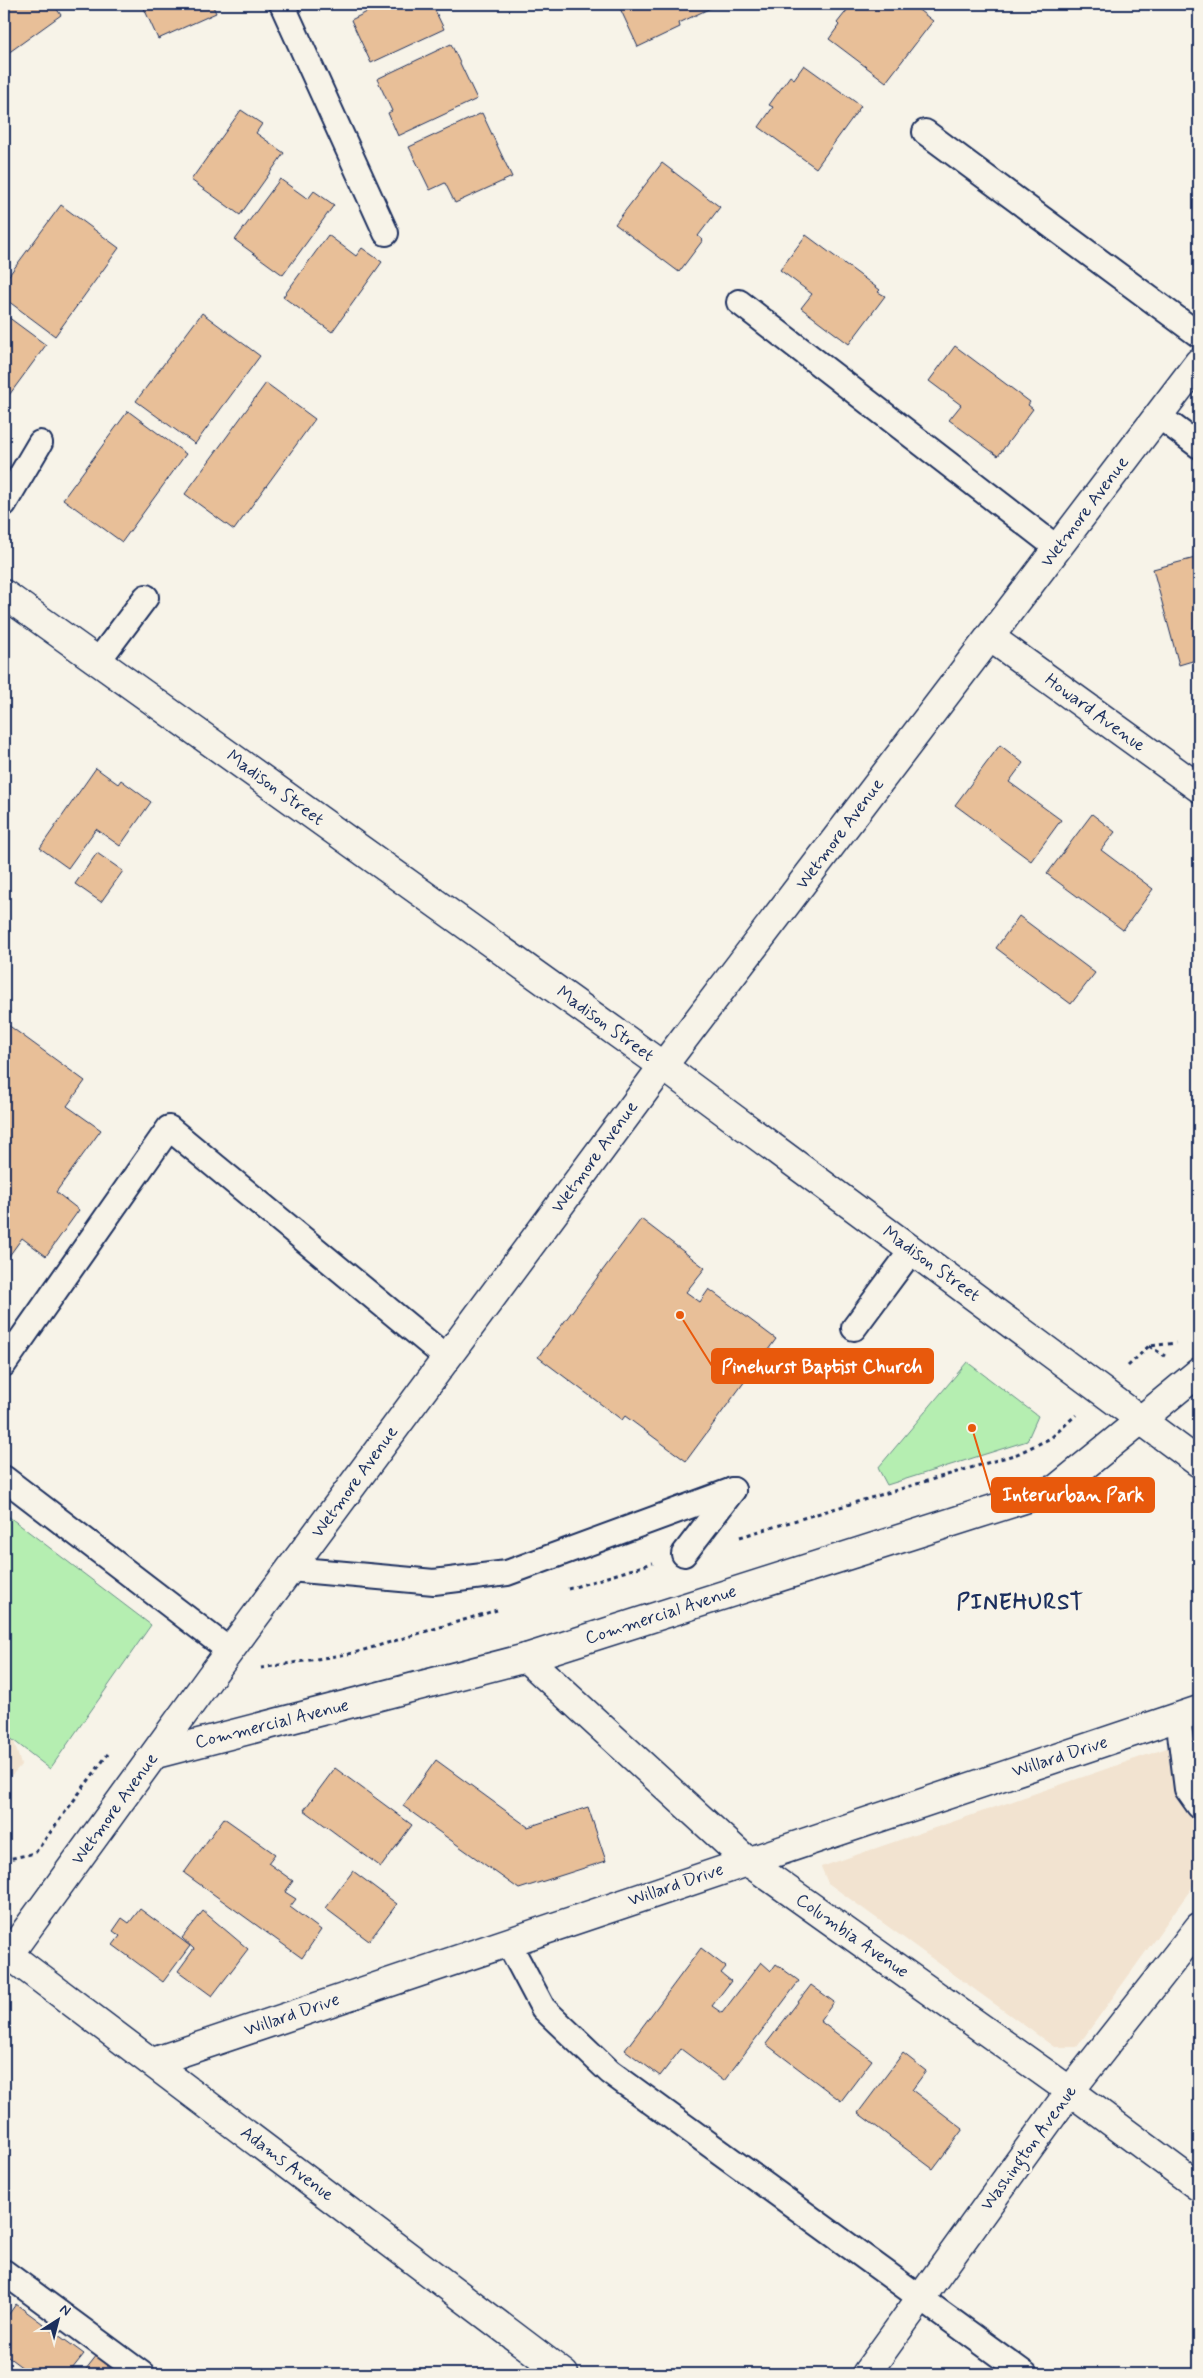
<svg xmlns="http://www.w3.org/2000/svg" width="1203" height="2378" viewBox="0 0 1203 2378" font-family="Mynerve,sans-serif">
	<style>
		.built { fill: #f2e3d0 }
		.green { fill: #b5eeb1; stroke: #688e88 }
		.building { fill: #e8bf98; stroke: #1b2f5e }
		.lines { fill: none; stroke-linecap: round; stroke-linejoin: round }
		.service-casing { stroke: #1b2f5e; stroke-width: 28 }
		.minor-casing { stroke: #1b2f5e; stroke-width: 31 }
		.tertiary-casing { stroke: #1b2f5e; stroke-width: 31 }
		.path { stroke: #1b2f5e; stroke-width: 3; stroke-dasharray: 4 4; stroke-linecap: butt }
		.service { stroke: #f7f3e8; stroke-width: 24 }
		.minor { stroke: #f7f3e8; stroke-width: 28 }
		.tertiary { stroke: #f7f3e8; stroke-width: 28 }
		.labels { text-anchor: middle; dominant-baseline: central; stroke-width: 5; stroke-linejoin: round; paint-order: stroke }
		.street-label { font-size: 18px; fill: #1b2f5e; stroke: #f7f3e8 }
		.district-label { font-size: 22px; font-weight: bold; letter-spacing: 1px; fill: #1b2f5e; stroke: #f7f3e8 }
		.leader { fill: none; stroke: #e8590c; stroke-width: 2 }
		.callout-dot { fill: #e8590c; stroke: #f7f3e8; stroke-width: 2 }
		.callout { fill: #e8590c; stroke: #e8590c; stroke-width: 2 }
		.callout-label { font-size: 19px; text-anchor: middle; font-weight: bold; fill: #fff }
	</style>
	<rect width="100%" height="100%" fill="#f7f3e8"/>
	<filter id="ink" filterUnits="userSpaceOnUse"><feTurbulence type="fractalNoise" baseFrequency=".02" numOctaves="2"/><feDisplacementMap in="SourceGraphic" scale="10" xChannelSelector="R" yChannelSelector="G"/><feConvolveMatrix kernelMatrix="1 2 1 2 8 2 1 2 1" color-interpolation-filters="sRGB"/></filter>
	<g filter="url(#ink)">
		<!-- built -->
		<g class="built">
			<path d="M4,1733l10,8 7,24 -9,10 -8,-7z"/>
			<path d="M1199,1737v141l-122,169h-23l-226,-164 -7,-16z"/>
		</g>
		<!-- green -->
		<g class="green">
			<path d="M967,1362l71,54 -11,25 -140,44 -9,-17z"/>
			<path d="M4,1513l147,112 -101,144 -46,-36z"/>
		</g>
		<!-- building -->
		<g class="building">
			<path d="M4,4h49l8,11 -57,41z"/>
			<path d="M142,4h70l4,9 -58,26z"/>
			<path d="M363,4h69l12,25 -73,34 -20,-43 16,-8z"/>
			<path d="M618,4h101l-40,19 1,4 -42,20z"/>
			<path d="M852,4h59l22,17 -47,61 -57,-43 10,-14 -2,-2z"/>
			<path d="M451,44l26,55 -79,37 -10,-23 4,-2 -15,-32z"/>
			<path d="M804,65l57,41 -45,62 -57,-41 14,-20 -4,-2 21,-29 4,3z"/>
			<path d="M241,110l21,14 -6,9 28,20 -44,62 -49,-35z"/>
			<path d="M482,113l30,64 -57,26 -10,-20 -15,7 -21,-43z"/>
			<path d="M662,163l58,44 -22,29 5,4 -24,32 -64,-48z"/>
			<path d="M280,179l28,20 6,-8 20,14 -51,70 -48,-35z"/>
			<path d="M61,205l58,43 -64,88 -51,-38v-16z"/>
			<path d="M328,235l28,21 6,-8 20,14 -50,70 -49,-35z"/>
			<path d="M806,235l74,55 -2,2 7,4 -36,48 -48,-36 11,-14 -32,-24z"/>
			<path d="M202,313l58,43 -65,88 -59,-43z"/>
			<path d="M4,314l42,31 -42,57z"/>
			<path d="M955,346l75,56 -2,3 5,4 -35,47 -49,-36 12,-15 -32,-24z"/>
			<path d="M266,383l49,36 -81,111 -49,-36z"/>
			<path d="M128,411l58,43 -64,88 -59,-43z"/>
			<path d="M1199,557v102l-20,6 -26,-96z"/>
			<path d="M1000,745l23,18 -14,19 52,38 -30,41 -76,-56z"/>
			<path d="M96,768l22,16 3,-4 30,22 -31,44 -24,-17 -28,39 -28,-20z"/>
			<path d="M1092,814l23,18 -14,18 52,39 -30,41 -76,-56z"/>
			<path d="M97,853l26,18 -22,31 -26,-18z"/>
			<path d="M1019,916l76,57 -24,31 -75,-56z"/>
			<path d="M4,1022l81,59 -18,25 34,24 -45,62 23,18 -33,46 -24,-18 -18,25z"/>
			<path d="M641,1219l64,49 -19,24 14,10 9,-13 67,50 -90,122 -61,-45 -3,4 -84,-63z"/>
			<path d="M436,1760l92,67 60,-20 18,54 -87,28 -116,-83z"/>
			<path d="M335,1768l77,57 -31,42 -77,-57z"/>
			<path d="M224,1818l51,36 -7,9 25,18 -8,11 11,7 -6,8 31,23 -19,28 -118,-85z"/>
			<path d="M353,1871l44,33 -28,37 -44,-33z"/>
			<path d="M140,1909l50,37 -27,36 -50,-37 7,-9 -7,-5 9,-13 7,5z"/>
			<path d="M203,1911l45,38 -36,47 -34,-25 16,-22 -12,-11z"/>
			<path d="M701,1948l25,19 -5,6 10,8 -19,25 10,7 39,-51 10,9 5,-7 23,17 -75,100 -43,-32 -21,27 -35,-26z"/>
			<path d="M811,1985l23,17 -14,19 52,39 -31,41 -75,-57z"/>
			<path d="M903,2053l23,18 -14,19 51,39 -30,40 -75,-56z"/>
			<path d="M16,2304l68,50 -16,20h-37l-27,-20v-33z"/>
			<path d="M97,2355l12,9 -2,2 12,8h-37z"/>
		</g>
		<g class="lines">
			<defs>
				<g id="service">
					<path d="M282,4l104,229"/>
					<path d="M925,132l274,203"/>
					<path d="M739,302l318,246"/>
					<path d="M1159,416l40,30"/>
					<path d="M4,504l36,-61"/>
					<path d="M98,661l48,-64"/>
					<path d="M854,1328l58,-78"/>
					<path d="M4,1364l165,-236 278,230"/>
					<path d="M4,1478l226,173"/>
					<path d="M684,1554l49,-64"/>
					<path d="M290,1569l144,13 73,-9 226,-83"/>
					<path d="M1178,1717l9,72 12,17"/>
					<path d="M508,1942l35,66 67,64 415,302"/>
					<path d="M4,2272l138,102"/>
				</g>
				<g id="minor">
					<path d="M990,637l209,151"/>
					<path d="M526,1658l221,203 323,230 129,96"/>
					<path d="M156,1754l370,-96 530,-169 86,-70"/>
					<path d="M8,1954l556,420"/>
					<path d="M4,1961l207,-285 452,-610 536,-704"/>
					<path d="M153,2062l1046,-352"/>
					<path d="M866,2374l204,-283 129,-164"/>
				</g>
				<g id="tertiary">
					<path d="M4,594l659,472 536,397"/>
					<path d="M1142,1419l57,-47"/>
				</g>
			</defs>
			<!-- service casing -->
			<use href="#service" class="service-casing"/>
			<!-- minor casing -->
			<use href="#minor" class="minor-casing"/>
			<!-- tertiary casing -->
			<use href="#tertiary" class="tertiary-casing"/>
			<!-- path -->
			<g class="path">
				<path d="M1149,1346l16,10"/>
				<path d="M1128,1366l21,-20 27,-3"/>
				<path d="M740,1537l277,-83 34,-16 25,-23"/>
				<path d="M568,1589l85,-26"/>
				<path d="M261,1668l93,-15 143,-43"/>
				<path d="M4,1860l31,-7 73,-99"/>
			</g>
			<!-- service -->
			<use href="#service" class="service"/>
			<!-- minor -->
			<use href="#minor" class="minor"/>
			<!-- tertiary -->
			<use href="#tertiary" class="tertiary"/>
		</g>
	</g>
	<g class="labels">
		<!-- street labels -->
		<g class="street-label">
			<text transform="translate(1085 512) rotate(-53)">Wetmore Avenue</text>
			<text transform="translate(1095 713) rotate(36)">Howard Avenue</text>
			<text transform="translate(275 788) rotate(36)">Madison Street</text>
			<text transform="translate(840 834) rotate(-53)">Wetmore Avenue</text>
			<text transform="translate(605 1024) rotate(36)">Madison Street</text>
			<text transform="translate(595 1157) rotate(-54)">Wetmore Avenue</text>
			<text transform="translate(931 1264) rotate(36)">Madison Street</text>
			<text transform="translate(355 1482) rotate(-54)">Wetmore Avenue</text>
			<text transform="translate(661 1615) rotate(-18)">Commercial Avenue</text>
			<text transform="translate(272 1724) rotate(-14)">Commercial Avenue</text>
			<text transform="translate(1060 1757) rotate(-18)">Willard Drive</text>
			<text transform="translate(115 1809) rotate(-54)">Wetmore Avenue</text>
			<text transform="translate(676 1885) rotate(-19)">Willard Drive</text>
			<text transform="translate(852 1936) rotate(35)">Columbia Avenue</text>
			<text transform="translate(292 2015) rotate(-19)">Willard Drive</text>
			<text transform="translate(1029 2148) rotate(-54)">Washington Avenue</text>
			<text transform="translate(287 2164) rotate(37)">Adams Avenue</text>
		</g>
		<!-- district labels -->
		<g class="district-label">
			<text x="1020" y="1603">PINEHURST</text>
		</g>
	</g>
	<!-- callouts -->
	<path class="leader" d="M680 1315L712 1366M972 1428L992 1495"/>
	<g class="callout-dot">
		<circle cx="680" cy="1315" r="5"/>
		<circle cx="972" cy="1428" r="5"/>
	</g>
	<g class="callout">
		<rect x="712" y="1349" width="221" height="34" rx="5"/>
		<rect x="992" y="1478" width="162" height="34" rx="5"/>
	</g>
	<g class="callout-label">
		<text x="822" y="1373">Pinehurst Baptist Church</text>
		<text x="1073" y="1501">Interurban Park</text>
	</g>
	<!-- margin -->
	<rect width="1203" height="2378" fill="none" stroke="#f7f3e8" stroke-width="20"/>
	<rect x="10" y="10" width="1183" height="2358" fill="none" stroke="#1b2f5e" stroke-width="2" filter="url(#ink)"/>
	<!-- north arrow -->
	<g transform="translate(58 2320) rotate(36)" stroke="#f7f3e8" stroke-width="4" paint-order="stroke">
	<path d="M0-4L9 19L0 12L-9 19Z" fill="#1b2f5e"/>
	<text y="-8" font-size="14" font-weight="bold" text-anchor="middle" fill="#1b2f5e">N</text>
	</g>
</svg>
